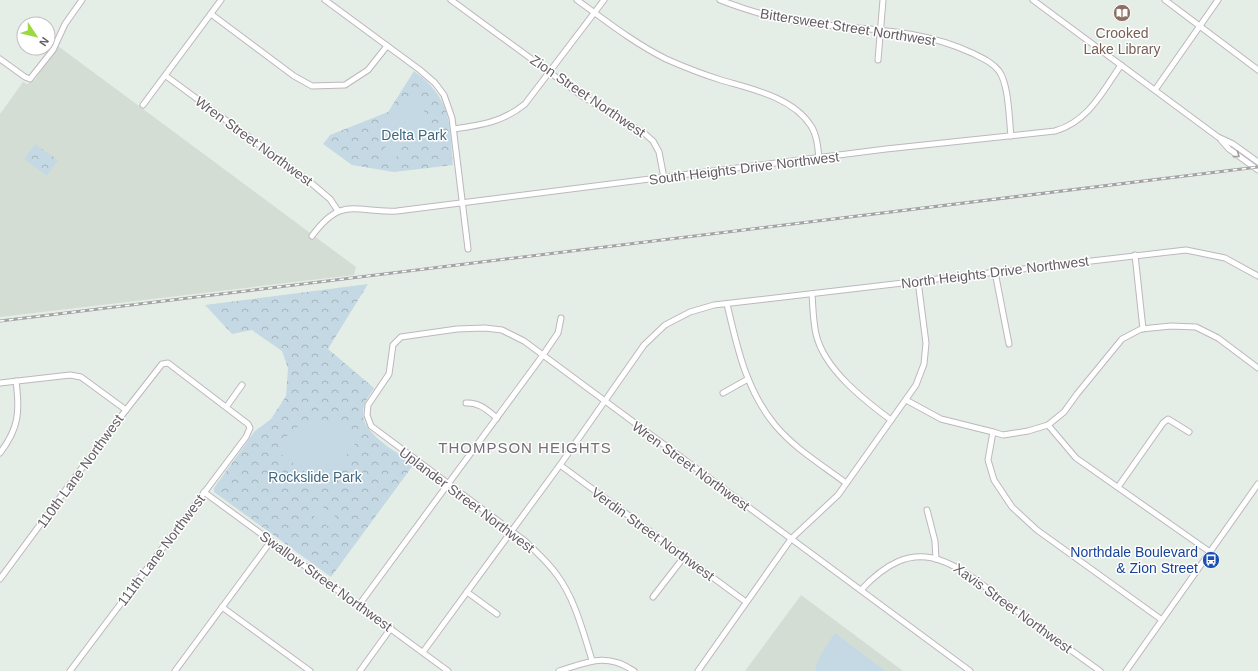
<svg xmlns="http://www.w3.org/2000/svg" width="1258" height="671" viewBox="0 0 1258 671" font-family="Helvetica,sans-serif">
	<style>
		.education { fill: #d4ddd4 }
		.park { fill: url(#park-crowns) }
		.garden { fill: #c4d9e3 }
		.lines { fill: none; stroke-linecap: round; stroke-linejoin: round }
		.minor-casing { stroke: #bdb7be; stroke-width: 7 }
		.minor { stroke: #fff; stroke-width: 5 }
		.rail-casing { stroke: #a4a2a5; stroke-width: 3 }
		.rail { stroke: #fff; stroke-width: 1.5; stroke-dasharray: 4.5; stroke-linecap: butt }
		.oneway { stroke: #a19ea2 }
		.labels { text-anchor: middle; dominant-baseline: central; stroke-width: 3; stroke-linejoin: round; paint-order: stroke }
		.street-label { font-size: 14px; fill: #635d64; stroke: #fff }
		.education-label { font-size: 14px; fill: #785e54; stroke: #fff }
		.park-label { font-size: 14px; fill: #3e6882; stroke: #fff }
		.transit-label { font-size: 14px; fill: #164399; stroke: #fff; text-anchor: end }
		.neighbourhood-label { font-size: 15px; letter-spacing: 1px; fill: #756e76; stroke: #fff }
	</style>
	<defs>
		<pattern id="park-crowns" width="20" height="18" patternUnits="userSpaceOnUse"><rect width="20" height="18" fill="#c4d9e3"/><path d="M2 6a3 3 0 1 1 6 0M12 15a3 3 0 1 1 6 0" fill="none" stroke="#a3b3bc"/></pattern>
	</defs>
	<rect width="100%" height="100%" fill="#e5eee6"/>
	<!-- education -->
	<g class="education">
		<path d="M58,46l298,221 -2,8 -354,42v-203l23,-32 4,2 8,-4z"/>
		<path d="M801,595l102,76h-158z"/>
	</g>
	<!-- park -->
	<g class="park">
		<path d="M414,71c38,28 35,51 39,94l-59,7 -42,-7 -29,-21 7,-9 58,-23z"/>
		<path d="M35,144l23,16 -11,16 -23,-17z"/>
		<path d="M368,284l-40,65 46,39c-5,8 -11,15 -11,25 -1,21 35,40 51,51l-83,113 -117,-85v-4l41,-57 16,-12 15,-23 2,-28 -6,-17 -30,-21 -20,4 -27,-29z"/>
	</g>
	<!-- garden -->
	<g class="garden">
		<path d="M407,96h4c13,9 26,33 14,49l-38,-9 -2,-4z"/>
		<path d="M386,146l13,6 -6,12 -13,-6z"/>
		<path d="M320,419l22,5 18,13 -35,46 -4,1 -45,-34c12,-17 22,-28 44,-31z"/>
		<path d="M319,504l18,14 -7,10 -19,-14z"/>
		<path d="M835,633l50,38h-70c3,-15 12,-26 20,-38z"/>
	</g>
	<g class="lines">
		<defs>
			<g id="minor">
				<path d="M325,0l95,70 15,13 9,12 8,23 16,131"/>
				<path d="M451,0l131,96 62,37 9,8 6,11 5,26"/>
				<path d="M577,0c29,21 57,43 89,59 18,8 36,15 55,21 30,9 72,17 90,46 6,9 7,22 8,33"/>
				<path d="M720,0c26,10 52,18 79,22 59,8 118,5 173,31 10,5 20,9 27,18 10,14 10,48 12,65"/>
				<path d="M1033,0l185,137 15,7 25,18"/>
				<path d="M1165,0l93,70"/>
				<path d="M211,14l83,62 18,10 33,-1 23,-15 19,-24"/>
				<path d="M0,59l25,18 5,2 23,-29 12,-26 17,-24"/>
				<path d="M878,60l5,-60"/>
				<path d="M166,76l144,106 20,17 8,12"/>
				<path d="M1155,90l63,-90"/>
				<path d="M143,105l78,-105"/>
				<path d="M454,129c27,-4 49,-7 71,-25l79,-104"/>
				<path d="M1221,140l8,9 29,21"/>
				<path d="M312,236c30,-41 43,-23 85,-25l489,-62 169,-18c33,-9 48,-40 66,-66"/>
				<path d="M1135,255l8,74"/>
				<path d="M995,272l14,72"/>
				<path d="M812,294c1,13 1,27 4,40 8,35 48,66 75,86"/>
				<path d="M727,304c10,43 19,86 48,121 19,23 47,40 71,58"/>
				<path d="M0,383l70,-8 11,2 45,33"/>
				<path d="M723,393l25,-14"/>
				<path d="M906,400l35,19 52,13 10,3 25,-4 20,-6 16,-13 13,-18 45,-55 19,-10 30,-3 25,1 22,11 40,30"/>
				<path d="M466,403c13,-1 21,7 31,15"/>
				<path d="M227,406l15,-21"/>
				<path d="M1048,425l28,33 134,94"/>
				<path d="M993,432l-5,28 6,20 18,27 25,23 125,90"/>
				<path d="M0,453c19,-25 20,-41 16,-72"/>
				<path d="M560,465l186,137"/>
				<path d="M1118,487l45,-64 5,-4 21,13"/>
				<path d="M204,492l244,179"/>
				<path d="M927,510l8,31 1,18"/>
				<path d="M0,579l101,-137 61,-78 6,-1 80,61 2,4 -4,9 -176,234"/>
				<path d="M861,590c57,-62 94,-26 148,15 30,22 60,44 91,66"/>
				<path d="M467,592l30,22"/>
				<path d="M653,597l31,-40"/>
				<path d="M359,605l184,-250 15,-22 3,-15"/>
				<path d="M222,607l88,64"/>
				<path d="M423,652l137,-187 84,-120 21,-20 25,-13 24,-7 472,-55 39,8 33,18"/>
				<path d="M592,660c-9,-28 -17,-61 -35,-85 -9,-13 -21,-23 -32,-34l-154,-115 -4,-11 1,-10 21,-31 4,-29 8,-8 56,-8 28,-1 17,2 22,11 446,330"/>
				<path d="M175,671l96,-130"/>
				<path d="M360,671l31,-43"/>
				<path d="M559,671c29,-9 47,-19 75,0"/>
				<path d="M698,671l93,-132 47,-44 78,-110 8,-21 2,-21 -8,-62"/>
				<path d="M1126,671l132,-187"/>
			</g>
		</defs>
		<!-- minor casing -->
		<use href="#minor" class="minor-casing"/>
		<!-- minor -->
		<use href="#minor" class="minor"/>
		<defs>
			<path id="rail" d="M0,321l1258,-154"/>
		</defs>
		<!-- rail casing -->
		<use href="#rail" class="rail-casing"/>
		<!-- rail -->
		<use href="#rail" class="rail"/>
	</g>
	<!-- one-way arrows -->
	<defs><path id="oneway-chevron" d="M-2-3.5L2.5 0L-2 3.5" fill="none" stroke-width="1.6" stroke-linecap="round" stroke-linejoin="round"/></defs>
	<use class="oneway" href="#oneway-chevron" transform="translate(1237 155) rotate(37)"/>
	<!-- icons -->
	<defs>
		<symbol id="library-disc" viewBox="-11 -11 22 22"><circle r="9.5" fill="#8d6e63" stroke="#fff"/><path d="M-6-4Q-3-5.5-.7-3.5V5Q-3 3-6 4ZM6-4Q3-5.5 .7-3.5V5Q3 3 6 4Z" fill="#fff"/></symbol>
		<symbol id="bus-disc" viewBox="-11 -11 22 22"><circle r="9.5" fill="#1a4fb4" stroke="#fff"/><path d="M-5-6H5V4H4V6H2V4H-2V6H-4V4H-5ZM-3.5-4V0h7V-4ZM-3.5 1.2v1.5H-2V1.2ZM2 1.2v1.5H3.5V1.2Z" fill="#fff"/></symbol>
	</defs>
	<g fill-rule="evenodd">
		<use href="#library-disc" x="1112" y="3" width="20" height="20"/>
		<use href="#bus-disc" x="1201" y="550" width="20" height="20"/>
	</g>
	<g class="labels">
		<!-- street labels -->
		<g class="street-label">
			<text transform="translate(848 27) rotate(9)">Bittersweet Street Northwest</text>
			<text transform="translate(588 96) rotate(34)">Zion Street Northwest</text>
			<text transform="translate(254 141) rotate(36)">Wren Street Northwest</text>
			<text transform="translate(744 168) rotate(-7)">South Heights Drive Northwest</text>
			<text transform="translate(995 272) rotate(-7)">North Heights Drive Northwest</text>
			<text transform="translate(691 466) rotate(36)">Wren Street Northwest</text>
			<text transform="translate(80 471) rotate(-54)">110th Lane Northwest</text>
			<text transform="translate(467 500) rotate(37)">Uplander Street Northwest</text>
			<text transform="translate(653 534) rotate(36)">Verdin Street Northwest</text>
			<text transform="translate(161 550) rotate(-53)">111th Lane Northwest</text>
			<text transform="translate(326 581) rotate(36)">Swallow Street Northwest</text>
			<text transform="translate(1013 608) rotate(36)">Xavis Street Northwest</text>
		</g>
		<!-- education labels -->
		<g class="education-label">
			<text x="1122" y="33">Crooked<tspan x="1122" dy="16">Lake Library</tspan></text>
		</g>
		<!-- park labels -->
		<g class="park-label">
			<text x="414" y="135">Delta Park</text>
			<text x="315" y="477">Rockslide Park</text>
		</g>
		<!-- transit labels -->
		<g class="transit-label">
			<text x="1198" y="552">Northdale Boulevard<tspan x="1198" dy="16">&amp; Zion Street</tspan></text>
		</g>
		<!-- neighbourhood labels -->
		<g class="neighbourhood-label">
			<text x="525" y="447">THOMPSON HEIGHTS</text>
		</g>
	</g>
	<!-- north arrow -->
	<g transform="translate(36 36) rotate(125)"><circle r="19" fill="#ffffff" stroke="#c1bec1"/>
	<path d="M0-3L7 15L0 10L-7 15Z" fill="#9bd841"/>
	<text y="-6" font-size="11" font-weight="bold" text-anchor="middle" fill="#635d64">N</text>
	</g>
</svg>
